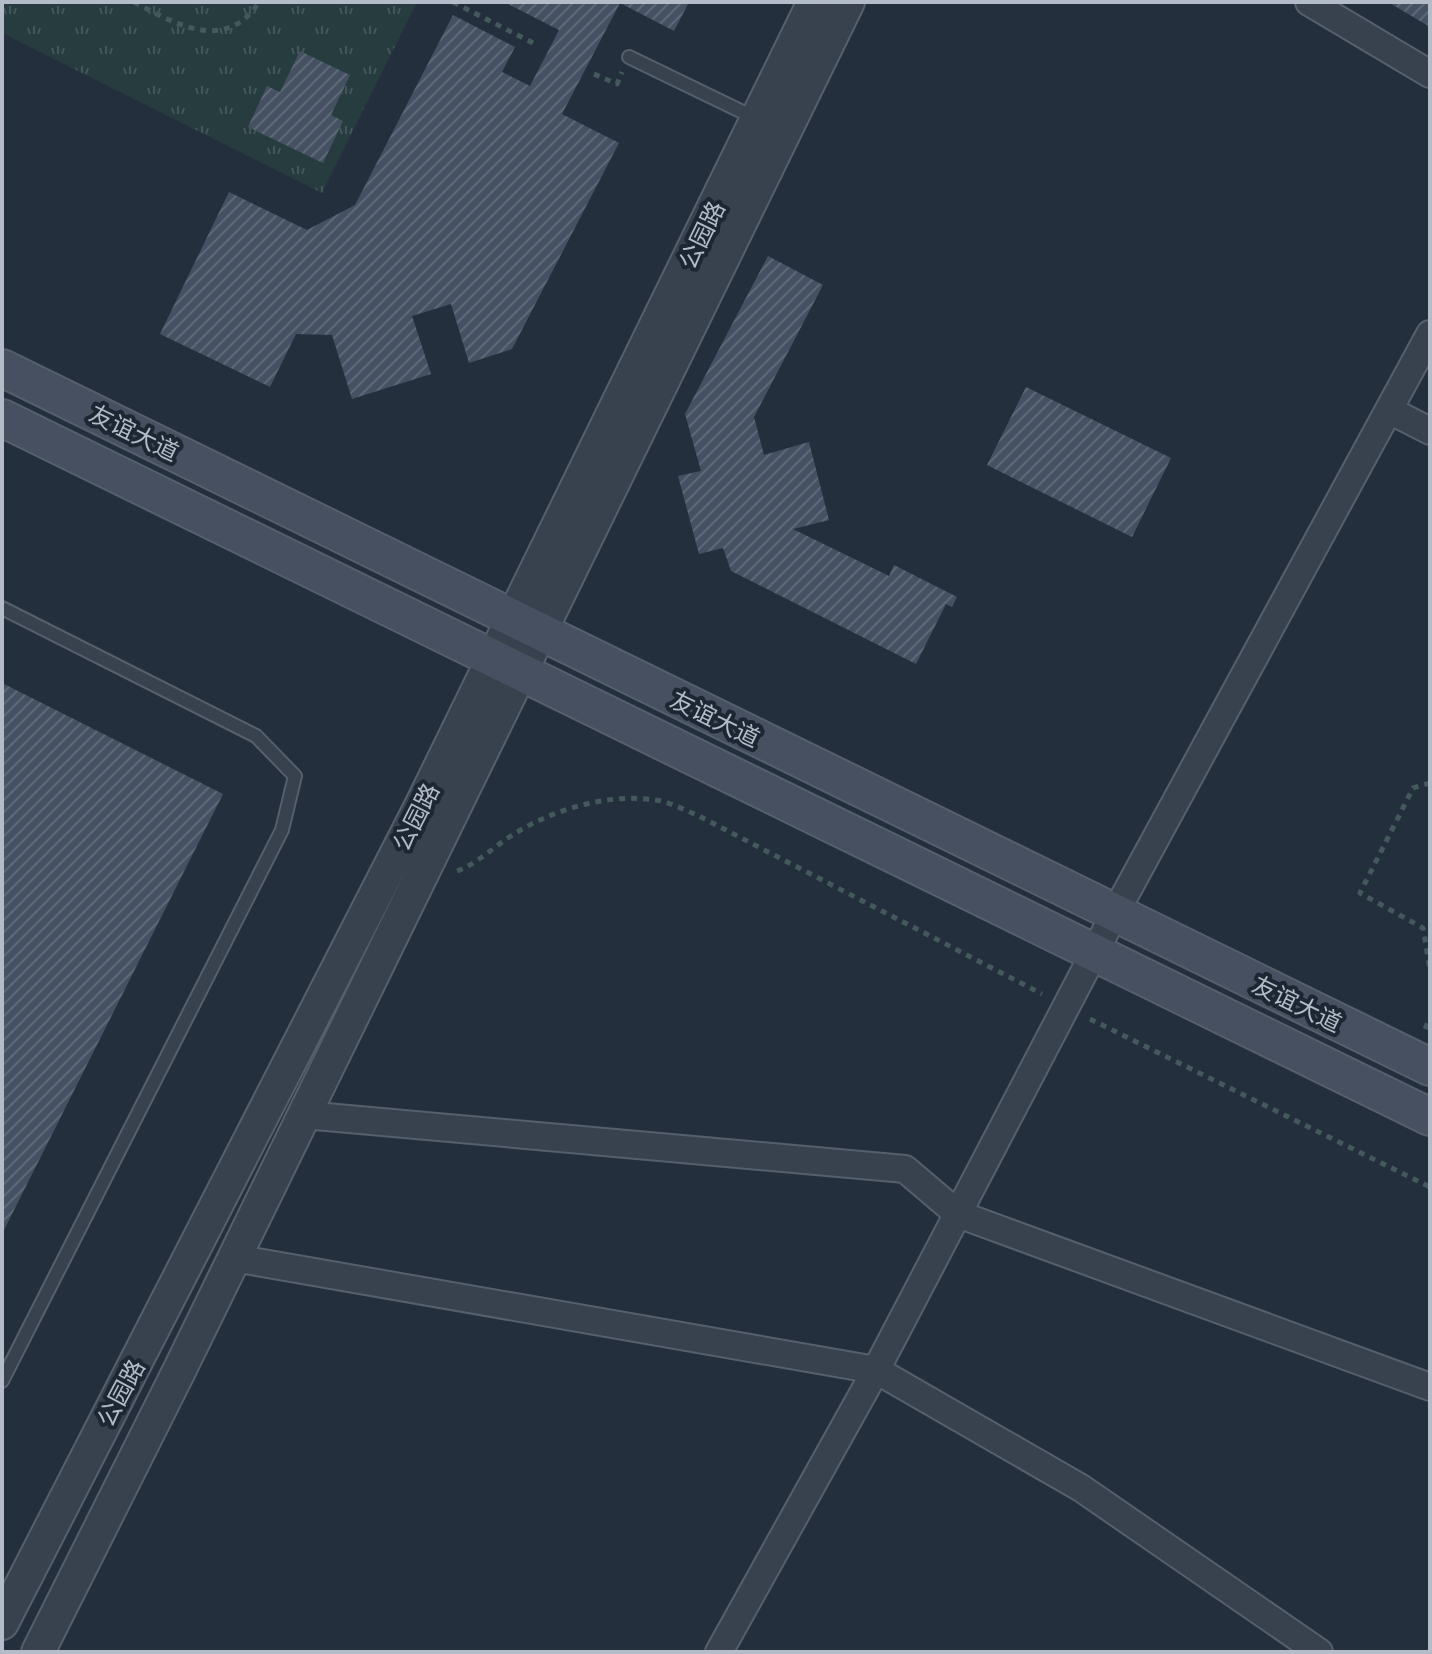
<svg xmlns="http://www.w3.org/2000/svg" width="1432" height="1654" viewBox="0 0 1432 1654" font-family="Inter,'Noto Sans SC',sans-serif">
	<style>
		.grass { fill: url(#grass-tufts) }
		.building { fill: url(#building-hatch) }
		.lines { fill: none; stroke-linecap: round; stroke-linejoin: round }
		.service-casing { stroke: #565f6c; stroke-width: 16 }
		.minor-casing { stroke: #565f6c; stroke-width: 30 }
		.tertiary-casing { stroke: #565f6c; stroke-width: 36 }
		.secondary-casing { stroke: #565f6c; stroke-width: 40 }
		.path { stroke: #44595c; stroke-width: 5; stroke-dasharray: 6 6; stroke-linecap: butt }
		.service { stroke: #38414e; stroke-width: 12 }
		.minor { stroke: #38414e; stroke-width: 26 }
		.tertiary { stroke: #38414e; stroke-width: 32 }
		.secondary { stroke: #465061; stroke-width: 36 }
		.labels { text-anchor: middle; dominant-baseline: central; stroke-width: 8; stroke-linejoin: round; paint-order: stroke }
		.street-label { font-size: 24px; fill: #b4bcc9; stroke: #1d2633 }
	</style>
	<defs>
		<pattern id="grass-tufts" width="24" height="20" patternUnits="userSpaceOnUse" patternTransform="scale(2)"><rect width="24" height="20" fill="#263c3f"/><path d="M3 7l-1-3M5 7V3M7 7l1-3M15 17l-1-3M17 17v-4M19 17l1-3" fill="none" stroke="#435659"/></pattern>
		<pattern id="building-hatch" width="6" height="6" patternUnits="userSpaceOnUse" patternTransform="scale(2)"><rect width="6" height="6" fill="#455162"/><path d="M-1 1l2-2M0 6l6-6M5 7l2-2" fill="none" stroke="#5d6877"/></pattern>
	</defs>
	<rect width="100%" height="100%" fill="#242f3e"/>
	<!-- grass -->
	<path class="grass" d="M2,2h415l-95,191 -320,-160z"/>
	<!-- building -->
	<g class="building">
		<path d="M504,2h185l-15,29 -54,-28 -58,111 57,29 -107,206 -43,14 -18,-59 -39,12 19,58 -79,25 -20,-64 -36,-1 -26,53 -110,-53 69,-142 78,38 48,-25 98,-190 62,32 -13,25 28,14 29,-56z"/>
		<path d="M1388,2h42v25z"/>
		<path d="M300,51l50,24 -19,40 12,6 -20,42 -75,-36 19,-41 13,6z"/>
		<path d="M768,256l55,29 -69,132 10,38 45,-13 20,78 -36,9 96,47 5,-11 63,32 -5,10 -6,-3 -30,60 -185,-93 -8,-23 -24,6 -21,-78 23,-5 -16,-57z"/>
		<path d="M1026,387l145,71 -39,79 -145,-72z"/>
		<path d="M2,683l221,111 -221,440z"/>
	</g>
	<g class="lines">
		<defs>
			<g id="service">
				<path d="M629,57l126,61"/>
				<path d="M2,608l254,128 39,40 -13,54 -280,551"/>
			</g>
			<g id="minor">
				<path d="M1309,2l121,72"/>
				<path d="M1389,410l41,21"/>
				<path d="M304,1115l601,54 53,45 472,173"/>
				<path d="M234,1258l642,112 205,118 238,164"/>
				<path d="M719,1652l157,-282 238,-455 316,-581"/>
			</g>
			<g id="tertiary">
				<path d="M2,1623l419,-817 393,-804"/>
				<path d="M38,1652l141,-281 669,-1369"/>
			</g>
			<g id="secondary">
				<path d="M2,368l1428,699"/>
				<path d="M2,418l1428,699"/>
			</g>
		</defs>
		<!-- service casing -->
		<use href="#service" class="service-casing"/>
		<!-- minor casing -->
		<use href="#minor" class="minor-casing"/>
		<!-- tertiary casing -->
		<use href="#tertiary" class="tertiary-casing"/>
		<!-- secondary casing -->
		<use href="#secondary" class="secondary-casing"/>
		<!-- path -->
		<g class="path">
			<path d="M134,2c43,23 92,51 125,0"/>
			<path d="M453,2l80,41"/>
			<path d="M594,74l23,10 5,-12"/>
			<path d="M1430,783l-17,5 -53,105 63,35 7,41"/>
			<path d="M457,871c22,-8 37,-25 57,-37 40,-25 94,-41 142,-34 14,2 28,10 41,15l345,179"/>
			<path d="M1090,1019l340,168"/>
			<path d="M1425,1029l5,-11"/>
		</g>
		<!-- service -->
		<use href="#service" class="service"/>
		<!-- minor -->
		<use href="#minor" class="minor"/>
		<!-- tertiary -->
		<use href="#tertiary" class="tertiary"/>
		<!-- secondary -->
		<use href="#secondary" class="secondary"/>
	</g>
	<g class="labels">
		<!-- street labels -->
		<g class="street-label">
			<text transform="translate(702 235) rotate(-64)">公园路</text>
			<text transform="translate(134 433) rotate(26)">友谊大道</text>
			<text transform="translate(715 719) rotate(26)">友谊大道</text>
			<text transform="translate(416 817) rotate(-63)">公园路</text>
			<text transform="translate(1297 1004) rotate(26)">友谊大道</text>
			<text transform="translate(121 1393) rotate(-62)">公园路</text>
		</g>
	</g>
	<!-- border -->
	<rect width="1432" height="1654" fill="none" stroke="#b4bcc9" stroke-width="8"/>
</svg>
